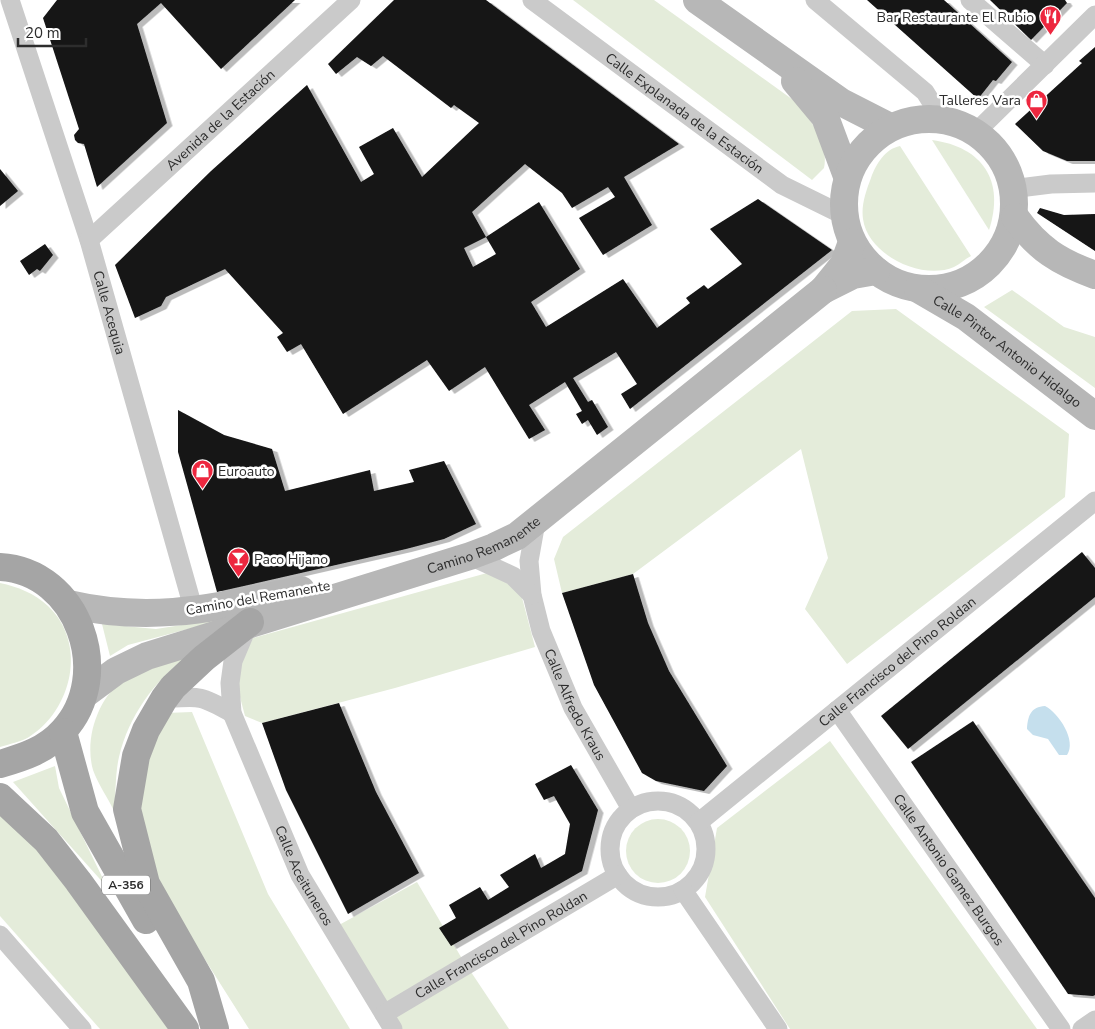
<svg xmlns="http://www.w3.org/2000/svg" width="1095" height="1029" viewBox="0 0 1095 1029" font-family="'Nunito Sans',sans-serif">
	<style>
		.green { fill: #e4ecda }
		.water { fill: #c5dfed }
		.building { fill: #141414; filter: url(#shadow) }
		.lines { fill: none; stroke-linecap: round; stroke-linejoin: round }
		.street { stroke: #cacaca; stroke-width: 19 }
		.secondary { stroke: #b7b7b7; stroke-width: 28 }
		.primary { stroke: #a5a5a5; stroke-width: 28 }
		.labels { text-anchor: middle; dominant-baseline: central; stroke-width: 5; stroke-linejoin: round; paint-order: stroke }
		.shield { fill: #fff; stroke: #6c6c6c; stroke-width: 1 }
		.shield-label { font-size: 12px; font-weight: bold; fill: #2d2d2d }
		.poi-label { font-size: 14px; fill: #2d2d2d; stroke: #fff; text-anchor: end }
		.street-label { font-size: 14px; fill: #2d2d2d; stroke: #fff }
	</style>
	<defs>
		<filter id="shadow"><feDropShadow dx="5.5" dy="3" stdDeviation="0" flood-color="#0004"/></filter>
	</defs>
	<rect width="100%" height="100%" fill="#fff"/>
	<!-- green -->
	<g class="green">
		<path d="M573,0h81l142,102c15,18 33,42 28,66l-12,12z"/>
		<path d="M932,140c51,7 73,41 57,90z"/>
		<path d="M900,146l71,110c-6,3 -11,8 -17,11 -32,14 -86,-12 -91,-48 -2,-14 3,-28 8,-41 5,-14 14,-29 29,-32z"/>
		<path d="M1012,290l52,37 31,10v51l-111,-81z"/>
		<path d="M896,309l173,125 -4,63 -218,167 -42,-55 23,-51 -27,-109 -168,125 -71,19 -8,-34 9,-22 289,-226z"/>
		<path d="M487,573l33,17 15,57 -140,41 -133,35 -17,-7 -9,-34 1,-16 16,-28z"/>
		<path d="M0,583c18,4 34,10 48,23 40,38 24,104 -19,131 -8,5 -20,7 -29,10z"/>
		<path d="M233,617l-105,28 -18,11 -8,-32 54,5z"/>
		<path d="M187,656c-33,26 -58,59 -68,101 -4,17 -3,37 -5,54 -6,-13 -16,-27 -21,-41 -9,-31 5,-74 33,-92 19,-12 40,-17 61,-22z"/>
		<path d="M192,712l76,182 82,135h-101l-97,-153 -16,-56 5,-50 25,-57z"/>
		<path d="M830,741l207,288h-247l-85,-132 12,-69z"/>
		<path d="M55,766l4,22 48,99 -94,-105z"/>
		<path d="M0,812l12,7 63,77 93,133h-68l-100,-113z"/>
		<circle cx="658" cy="851" r="32"/>
		<path d="M417,882l44,75 48,72h-107l-63,-104z"/>
	</g>
	<!-- water -->
	<path class="water" d="M1045,706c14,7 32,35 22,49h-8l-11,-16 -15,-4 -6,-6c1,-14 4,-22 18,-23z"/>
	<!-- building -->
	<g class="building">
		<path d="M57,0h238l-74,69 -60,-66 -24,21 30,99 -70,64 -13,-43 -6,-1 -3,-3 -1,-5 5,-6 -36,-111z"/>
		<path d="M394,0h92l193,144 -55,33 28,48 -49,30 -24,-37 36,-21 -7,-10 -36,21 -10,-15 -37,-29 -53,48 14,25 -22,11 9,19 23,-13 -10,-17 53,-35 41,67 -49,33 15,25 77,-48 34,49 33,-25 -4,-5 18,-13 4,4 34,-25 -32,-35 48,-30 74,51 -202,159 -9,-15 16,-10 -21,-32 -43,26 15,24 4,-2 16,27 -11,8 -9,-15 -6,4 -6,-10 6,-3 -17,-29 -36,23 16,25 -16,9 -44,-72 -36,24 -22,-31 -84,54 -42,-70 -14,8 -10,-15 6,-4 -58,-64 -59,28 -5,9 -26,12 -20,-53 96,-94 96,-86 54,97 13,-8 -15,-27 34,-19 29,49 57,-54 -25,-18 -3,3 -68,-52 -12,10 -14,-9 -21,17 -8,-10z"/>
		<path d="M867,0h77l68,62 -16,19 -3,-1 -15,19z"/>
		<path d="M990,0h75l2,3 -36,37z"/>
		<path d="M1095,47v114h-28l-24,-10 -28,-27 67,-61 -3,-2z"/>
		<path d="M0,169l18,22 -18,15z"/>
		<path d="M1040,208l24,7 31,-1v37l-58,-38z"/>
		<path d="M45,244l8,11 -13,16 -3,-2 -8,6 -9,-14z"/>
		<path d="M178,410l46,25 48,14 13,42 85,-21 4,21 40,-9 -5,-12 35,-9 32,63 -32,15 -38,10 -189,43 -39,-140z"/>
		<path d="M1082,552l13,16v29l-187,152 -27,-33z"/>
		<path d="M633,574l15,49 21,48 58,95 -23,25 -48,-10 -14,-8 -48,-88 -32,-92z"/>
		<path d="M339,703l37,89 43,81 -71,41 -62,-124 -24,-67z"/>
		<path d="M973,721l122,177v97l-2,1 -25,-2 -157,-232z"/>
		<path d="M571,765l27,45 -16,61 -131,75 -12,-18 17,-10 -7,-13 31,-18 8,13 21,-13 -9,-12 35,-21 6,14 24,-14 5,-30 -16,-28 -10,4 -9,-16z"/>
	</g>
	<g class="lines">
		<!-- street -->
		<g class="street">
			<path id="s1" d="M10,0l79,240 105,371"/>
			<path id="s2" d="M532,0l250,185 61,30"/>
			<path d="M815,0l110,92 17,27"/>
			<path d="M970,0l75,65"/>
			<path d="M976,132l119,-117"/>
			<path d="M1011,189l40,-5 44,-1"/>
			<path id="s3" d="M89,240l262,-240"/>
			<path id="s4" d="M536,522l-7,39 3,34 9,36 32,77 58,101"/>
			<path d="M470,556l43,20 19,19"/>
			<path id="s5" d="M247,628l-14,33 -3,22 2,30 68,162 93,154"/>
			<path d="M164,699c36,-3 36,-4 68,14"/>
			<path id="s6" d="M837,710l224,319"/>
			<circle cx="658" cy="849" r="48"/>
			<path id="s7" d="M699,822l396,-321"/>
			<path d="M683,890l95,139"/>
			<path d="M0,935l82,94"/>
			<path id="s8" d="M384,1014l234,-139"/>
			<path d="M1082,1029l13,-9"/>
		</g>
		<!-- secondary -->
		<g class="secondary">
			<path d="M697,0l144,102 49,25"/>
			<path d="M795,81l30,36 22,59"/>
			<circle cx="929" cy="204" r="85"/>
			<path d="M1015,217c23,32 44,45 80,58"/>
			<path d="M852,242l-8,22 -21,26 30,-15 23,-4"/>
			<path id="s9" d="M918,289l48,28 129,99"/>
			<path d="M68,604c86,20 148,3 233,-14"/>
			<path id="s10" d="M85,694l31,-23 31,-15 323,-100 24,-9 23,-11 306,-246"/>
		</g>
		<!-- primary -->
		<g class="primary">
			<path d="M0,567c78,4 115,108 63,164 -17,19 -39,26 -63,33"/>
			<path d="M63,732l22,80 61,108"/>
			<path d="M0,797l46,43 32,41 107,148"/>
			<path d="M215,1029l-14,-48 -55,-97 -19,-75 9,-53 10,-26 18,-31 9,-12 31,-29 46,-36"/>
		</g>
	</g>
	<!-- icons -->
	<defs>
		<symbol id="restaurant-pin" viewBox="-11 -11 22 30"><path d="M0 17L-7.5 6A9.5 9.5 0 1 1 7.5 6Z" fill="#ed273f" stroke="#fff"/><path d="M-5-6h1v4h1v-4h1v4h1v-4h1v5L-1.5 .5V6h-2V.5L-5-1ZM5-6V6H3V1.5H1.5Q1.5-4 5-6Z" fill="#fff"/></symbol>
		<symbol id="shop-pin" viewBox="-11 -11 22 30"><path d="M0 17L-7.5 6A9.5 9.5 0 1 1 7.5 6Z" fill="#ed273f" stroke="#fff"/><path d="M-5-2.5h2.3a2.7 3.5 0 0 1 5.4 0H5L5.5 6h-11ZM-1.5-2.5h3a1.5 2.3 0 0 0-3 0Z" fill="#fff"/></symbol>
		<symbol id="bar-pin" viewBox="-11 -11 22 30"><path d="M0 17L-7.5 6A9.5 9.5 0 1 1 7.5 6Z" fill="#ed273f" stroke="#fff"/><path d="M-6-5H6L.8 .8V4.5H3.5V6h-7V4.5H-.8V.8Z" fill="#fff"/></symbol>
	</defs>
	<g fill-rule="evenodd">
		<use href="#restaurant-pin" x="1038" y="4" width="25" height="34"/>
		<use href="#shop-pin" x="1024" y="88" width="25" height="34"/>
		<use href="#shop-pin" x="190" y="458" width="25" height="34"/>
		<use href="#bar-pin" x="226" y="546" width="25" height="34"/>
	</g>
	<g class="labels">
		<!-- shield labels -->
		<rect class="shield" x="102" y="875.5" width="48" height="19" rx="4"/>
		<g class="shield-label">
			<text x="126" y="885">A-356</text>
		</g>
		<!-- poi labels -->
		<g class="poi-label">
			<text x="1034" y="17">Bar Restaurante El Rubio</text>
			<text x="1021" y="100">Talleres Vara</text>
			<text x="218" y="471" text-anchor="start">Euroauto</text>
			<text x="254" y="559" text-anchor="start">Paco Hijano</text>
		</g>
		<!-- street labels -->
		<g class="street-label">
			<text stroke="none"><textPath href="#s2" startOffset="190">Calle Explanada de la Estación</textPath></text>
			<text stroke="none"><textPath href="#s3" startOffset="178">Avenida de la Estación</textPath></text>
			<text stroke="none"><textPath href="#s1" startOffset="328">Calle Acequia</textPath></text>
			<text stroke="none"><textPath href="#s9" startOffset="109">Calle Pintor Antonio Hidalgo</textPath></text>
			<text stroke="none"><textPath href="#s10" startOffset="428">Camino Remanente</textPath></text>
			<text transform="translate(258 598) rotate(-10)">Camino del Remanente</text>
			<text stroke="none"><textPath href="#s7" startOffset="255">Calle Francisco del Pino Roldan</textPath></text>
			<text stroke="none"><textPath href="#s4" startOffset="192">Calle Alfredo Kraus</textPath></text>
			<text stroke="none"><textPath href="#s6" startOffset="195">Calle Antonio Gamez Burgos</textPath></text>
			<text stroke="none"><textPath href="#s5" startOffset="266">Calle Aceituneros</textPath></text>
			<text stroke="none"><textPath href="#s8" startOffset="136">Calle Francisco del Pino Roldan</textPath></text>
		</g>
	</g>
	<!-- scale -->
	<path d="M18 38v8h68v-8" fill="none" stroke="#2d2d2d" stroke-width="2.5"/>
	<text x="25" y="38" font-size="15" fill="#2d2d2d" stroke="#ffffff" stroke-width="4" paint-order="stroke">20 m</text>
</svg>
